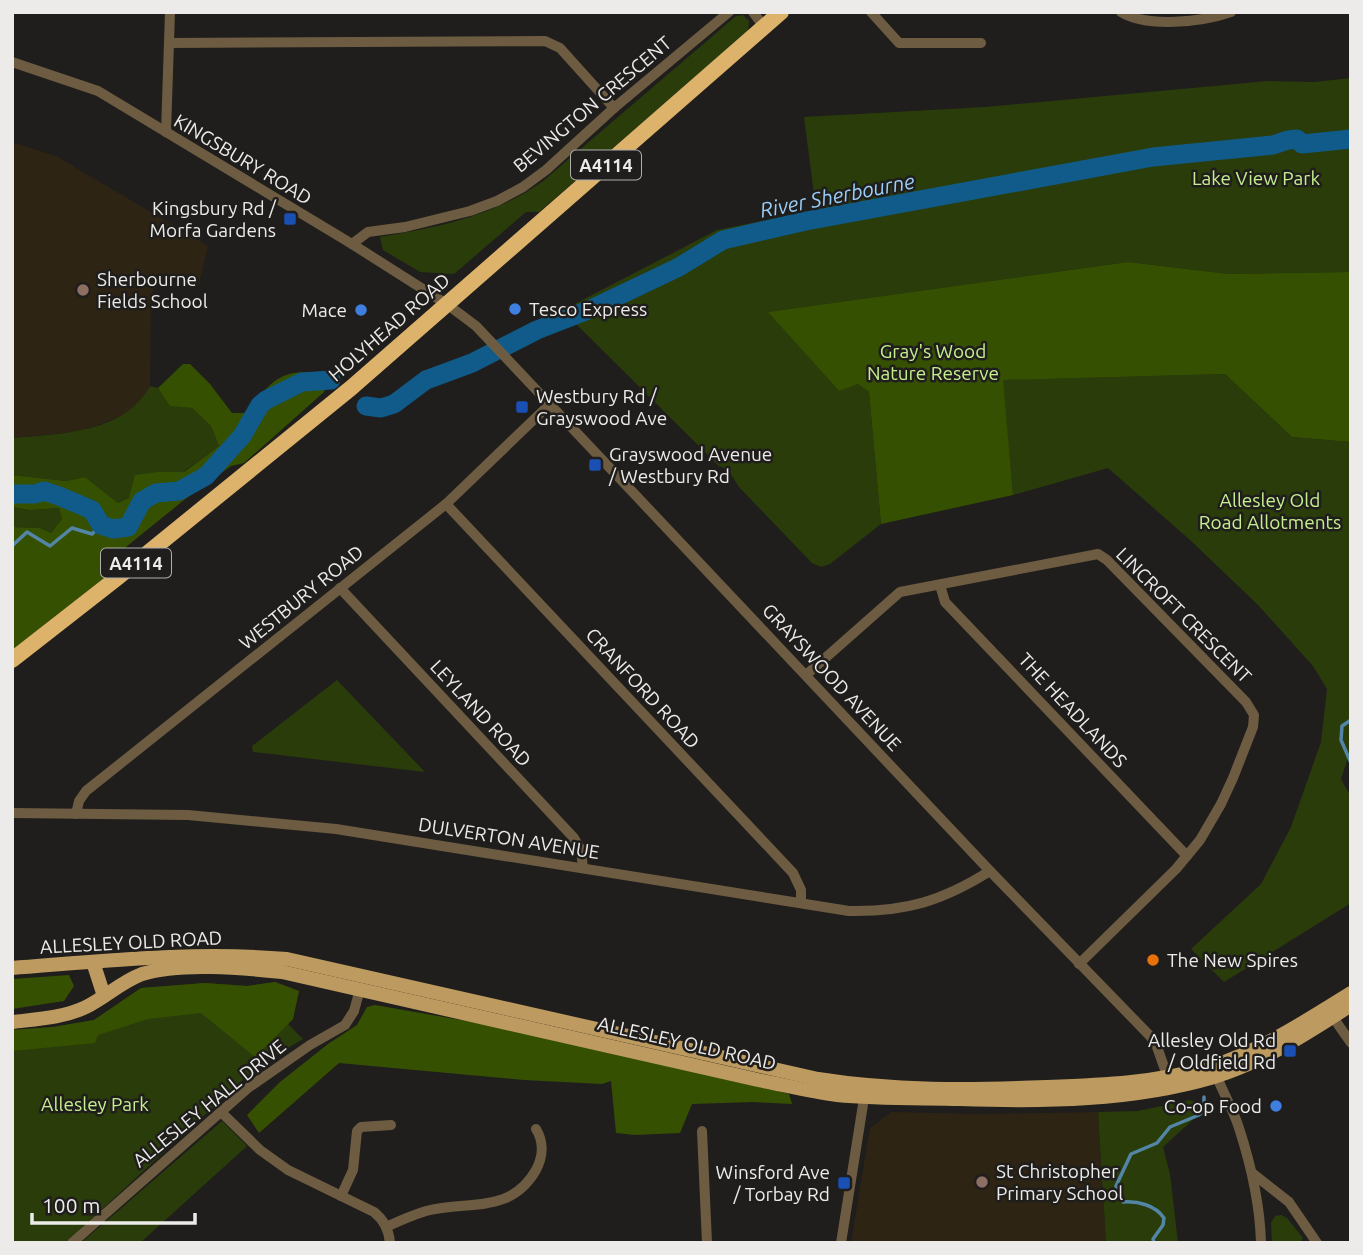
<svg xmlns="http://www.w3.org/2000/svg" width="1363" height="1255" viewBox="0 0 1363 1255" font-family="Ubuntu,sans-serif">
	<style>
		.education { fill: #2d2414 }
		.green { fill: #293c0a }
		.forest { fill: #365002 }
		.lines { fill: none; stroke-linecap: round; stroke-linejoin: round }
		.stream { stroke: #5386a6; stroke-width: 3.5 }
		.river { stroke: #115b8a; stroke-width: 19 }
		.minor { stroke: #6d5c41; stroke-width: 10 }
		.major { stroke: #bd9a5f; stroke-width: 14 }
		.highway { stroke: #ddb26b; stroke-width: 16 }
		.transit-dot { fill: #1a4fb4; stroke: #1f1e1c; stroke-width: 2.5 }
		.education-dot { fill: #8d6e63; stroke: #1f1e1c; stroke-width: 2.5 }
		.shop-dot { fill: #3f7fe0; stroke: #1f1e1c; stroke-width: 2.5 }
		.food-dot { fill: #e8710a; stroke: #1f1e1c; stroke-width: 2.5 }
		.labels { text-anchor: middle; dominant-baseline: central; stroke-width: 5; stroke-linejoin: round; paint-order: stroke }
		.shield { fill: #1f1e1c; stroke: #aeaeac; stroke-width: 2 }
		.shield-label { font-size: 18px; font-weight: bold; fill: #ecebe9 }
		.street-label { font-size: 19px; fill: #ecebe9; stroke: #1f1e1c }
		.park-label { font-size: 19px; fill: #c5ef8e; stroke: #1f1e1c }
		.poi-label { font-size: 19px; fill: #ecebe9; stroke: #1f1e1c; text-anchor: start }
		.water-label { font-size: 21px; font-style: italic; fill: #9bcef7; stroke: #1f1e1c }
	</style>
	<rect width="100%" height="100%" fill="#1f1e1c"/>
	<!-- education -->
	<g class="education">
		<path d="M12,142l44,14 152,90 -9,38 -39,-9 -9,20 -1,91 -7,14 -12,11 -22,10 -31,11 -66,6z"/>
		<path d="M891,1112l89,2 118,-2 8,131h-255l19,-115z"/>
	</g>
	<!-- green -->
	<g class="green">
		<path d="M743,15l6,6 -1,10 -209,181h-13l-72,62 -34,-2 -37,-22 -3,-13c60,-10 111,-20 162,-55l194,-166z"/>
		<path d="M1351,78v194l-122,2 -101,-12 -359,50 69,78 20,-6 11,8 12,132 -51,40 -9,3 -9,-4 -73,-76 -11,-17 -9,-4 -143,-142 -9,-16 150,-78 99,-20 -12,-93 181,-10 283,-26 46,1z"/>
		<path d="M1225,374l67,63 59,5v307l-10,30 10,18v106l-127,79 -33,-33 70,-65 30,-57 30,-85 6,-53 -14,-23 -55,-61 -68,-65 -82,-72 -95,27 -11,-115z"/>
		<path d="M150,386l8,2 12,17 22,3 19,18 8,20 -36,26h-24l-30,26 -11,5 -33,-26 -19,4 -54,-6v-37c48,-4 113,-5 138,-52z"/>
		<path d="M12,507l18,3 30,-2 2,11 -11,14 -11,-5 -28,-1z"/>
		<path d="M337,680l88,92 -172,-20 -1,-6z"/>
		<path d="M275,982l24,9 -6,28 -5,5 15,15 -27,16 -31,23 -180,165h-53v-213l41,-3 41,-7 47,-32 64,-5 42,3z"/>
		<path d="M1190,1100l11,4 -5,13 -33,30 7,27 8,69h-72l-8,-131 40,-1z"/>
		<path d="M222,1121l25,25 -107,97h-59z"/>
		<path d="M1281,1215l6,3 16,20 -3,5h-28l-1,-20 4,-7z"/>
	</g>
	<!-- forest -->
	<g class="forest">
		<path d="M1128,262l101,12 122,-2v170l-59,-5 -67,-63 -222,6 10,115 -132,29 -12,-132 -11,-8 -19,7 -71,-79z"/>
		<path d="M183,364h7l20,20 22,29h13c29,-34 36,-47 84,-38l-5,17 -80,71 -13,3 -47,34 -58,47 -23,32 -91,71v-123l28,1 11,5 11,-14 -3,-11 -29,2 -18,-3v-32l54,6 19,-4 33,26 11,-5 6,-23 24,-3h25l35,-26 -8,-20 -19,-18 -22,-2 -12,-18z"/>
		<path d="M69,975l5,11 -10,15 -52,8v-30z"/>
		<path d="M275,982l24,9 -6,28 -38,38 -54,-44 -53,6 -50,16 -3,8 -83,8v-21l41,-3 41,-7 47,-32 64,-5 42,3z"/>
		<path d="M375,1005l143,25 271,64 3,10 -40,-2 -60,2 -12,29 -45,2 -19,-2 -5,-52 -9,3 -78,-4 -185,-17 -80,70 -12,-18 33,-33 48,-38 29,-19 10,-18z"/>
	</g>
	<g class="lines">
		<!-- stream -->
		<g class="stream">
			<path d="M12,546l15,-14 23,14 22,-18 20,6 9,-9"/>
			<path d="M1351,720l-9,6 -1,14 10,23"/>
			<path d="M1154,1243l-1,-4 10,-14 1,-7c-9,-13 -26,-17 -41,-16l-7,-16 15,-32 26,-11 13,-16 29,-12 5,-4v-14"/>
		</g>
		<!-- river -->
		<g class="river">
			<path d="M366,406l15,2 13,-4 32,-24 46,-17 65,-33 54,-21 88,-42 44,-27 83,-19 347,-64 120,-12 15,-5 9,-1 5,5 49,-5"/>
			<path d="M12,494h23l9,-3 15,5 33,14 9,15 12,4 15,-2 14,-26 14,-8 23,-2 27,-15 36,-40 18,-31 6,-5 36,-18 29,-2"/>
		</g>
		<!-- minor -->
		<g class="minor">
			<path d="M753,12l11,15"/>
			<path d="M871,12l28,31h82"/>
			<path d="M1121,12c26,16 81,10 110,0"/>
			<path d="M169,43l376,-2 15,7 54,60"/>
			<path d="M12,62l86,29 254,153 96,61 28,21 514,545 160,165 6,8 13,37"/>
			<path d="M166,132l4,-120"/>
			<path d="M352,244l16,-12 37,-5 65,-16 27,-10 26,-14 23,-17 68,-62 115,-96"/>
			<path d="M446,504l347,369 8,17v13"/>
			<path d="M940,585l5,17 242,254"/>
			<path d="M340,588l234,250 7,12 2,18"/>
			<path d="M806,675l94,-83 198,-38 9,6 139,142 8,13 -1,12 -20,51 -12,26 -21,36 -24,29 -97,95"/>
			<path d="M12,813l176,2 148,14 513,82c57,1 93,-10 141,-40"/>
			<path d="M76,814l3,-13 7,-10 360,-287 104,-100"/>
			<path d="M1330,1013l21,30"/>
			<path d="M1215,1072c7,19 18,37 24,56 12,37 21,76 22,115"/>
			<path d="M221,1112l39,38 28,20 86,42c10,8 15,18 16,31"/>
			<path d="M702,1131l5,112"/>
			<path d="M1252,1173l37,29 28,41"/>
			<path d="M341,1196l12,-26 4,-39 4,-4 30,-2"/>
			<path d="M386,1227c13,-6 27,-12 40,-16 43,-11 84,4 110,-41 7,-13 8,-28 0,-41"/>
			<path d="M72,1243l176,-155 62,-43 35,-20 9,-14 6,-22"/>
			<path d="M841,1243l24,-151"/>
		</g>
		<!-- major -->
		<g class="major">
			<path d="M93,962l11,34"/>
			<path d="M12,968c92,-7 183,-17 275,-9l531,120c75,12 152,11 228,8 54,-2 111,-4 164,-20 50,-16 96,-46 141,-74"/>
			<path d="M12,1022c25,-3 51,-4 74,-15 20,-10 35,-25 56,-33 38,-12 100,-6 140,-2l476,108c26,5 53,12 79,15 41,4 82,3 123,4 85,3 172,2 254,-22 49,-15 94,-44 137,-72"/>
		</g>
		<!-- highway -->
		<path class="highway" d="M12,660l105,-82 234,-190 430,-376"/>
	</g>
	<!-- markers -->
	<g class="transit-dot">
		<rect x="283" y="212" width="14" height="14" rx="3.5"/>
		<rect x="515" y="400" width="14" height="14" rx="3.5"/>
		<rect x="588" y="458" width="14" height="14" rx="3.5"/>
		<rect x="1283" y="1044" width="14" height="14" rx="3.5"/>
		<rect x="837" y="1176" width="14" height="14" rx="3.5"/>
	</g>
	<g class="education-dot">
		<circle cx="83" cy="290" r="7"/>
		<circle cx="982" cy="1182" r="7"/>
	</g>
	<g class="shop-dot">
		<circle cx="515" cy="309" r="7"/>
		<circle cx="361" cy="310" r="7"/>
		<circle cx="1276" cy="1106" r="7"/>
	</g>
	<circle class="food-dot" cx="1153" cy="960" r="7"/>
	<g class="labels">
		<!-- shield labels -->
		<g class="shield">
			<rect x="571" y="150.5" width="70" height="29" rx="5"/>
			<rect x="101" y="548.5" width="70" height="29" rx="5"/>
		</g>
		<g class="shield-label">
			<text x="606" y="165">A4114</text>
			<text x="136" y="563">A4114</text>
		</g>
		<!-- street labels -->
		<g class="street-label">
			<text transform="translate(592 104) rotate(-40)">BEVINGTON CRESCENT</text>
			<text transform="translate(243 159) rotate(31)">KINGSBURY ROAD</text>
			<text transform="translate(389 327) rotate(-41)">HOLYHEAD ROAD</text>
			<text transform="translate(301 597) rotate(-39)">WESTBURY ROAD</text>
			<text transform="translate(1184 615) rotate(45)">LINCROFT CRESCENT</text>
			<text transform="translate(832 677) rotate(47)">GRAYSWOOD AVENUE</text>
			<text transform="translate(643 688) rotate(47)">CRANFORD ROAD</text>
			<text transform="translate(1073 710) rotate(47)">THE HEADLANDS</text>
			<text transform="translate(481 713) rotate(47)">LEYLAND ROAD</text>
			<text transform="translate(509 838) rotate(9)">DULVERTON AVENUE</text>
			<text transform="translate(131 942) rotate(-3)">ALLESLEY OLD ROAD</text>
			<text transform="translate(687 1043) rotate(13)">ALLESLEY OLD ROAD</text>
			<text transform="translate(209 1103) rotate(-39)">ALLESLEY HALL DRIVE</text>
		</g>
		<!-- park labels -->
		<g class="park-label">
			<text x="1256" y="178">Lake View Park</text>
			<text x="933" y="351">Gray's Wood<tspan x="933" dy="22">Nature Reserve</tspan></text>
			<text x="1270" y="500">Allesley Old<tspan x="1270" dy="22">Road Allotments</tspan></text>
			<text x="95" y="1104">Allesley Park</text>
		</g>
		<!-- poi labels -->
		<g class="poi-label">
			<text x="276" y="208" text-anchor="end">Kingsbury Rd /<tspan x="276" dy="22">Morfa Gardens</tspan></text>
			<text x="97" y="279">Sherbourne<tspan x="97" dy="22">Fields School</tspan></text>
			<text x="529" y="309">Tesco Express</text>
			<text x="347" y="310" text-anchor="end">Mace</text>
			<text x="536" y="396">Westbury Rd /<tspan x="536" dy="22">Grayswood Ave</tspan></text>
			<text x="609" y="454">Grayswood Avenue<tspan x="609" dy="22">/ Westbury Rd</tspan></text>
			<text x="1167" y="960">The New Spires</text>
			<text x="1276" y="1040" text-anchor="end">Allesley Old Rd<tspan x="1276" dy="22">/ Oldfield Rd</tspan></text>
			<text x="1262" y="1106" text-anchor="end">Co-op Food</text>
			<text x="996" y="1171">St Christopher<tspan x="996" dy="22">Primary School</tspan></text>
			<text x="830" y="1172" text-anchor="end">Winsford Ave<tspan x="830" dy="22">/ Torbay Rd</tspan></text>
		</g>
		<!-- water labels -->
		<g class="water-label">
			<text transform="translate(837 195) rotate(-11)">River Sherbourne</text>
		</g>
	</g>
	<!-- border -->
	<rect width="1363" height="1255" fill="none" stroke="#ecebe9" stroke-width="28"/>
	<!-- scale -->
	<path d="M32 1213v10h163v-10" fill="none" stroke="#ecebe9" stroke-width="3.5"/>
	<text x="42" y="1213" font-size="21" fill="#ecebe9" stroke="#1f1e1c" stroke-width="5" paint-order="stroke">100 m</text>
</svg>
